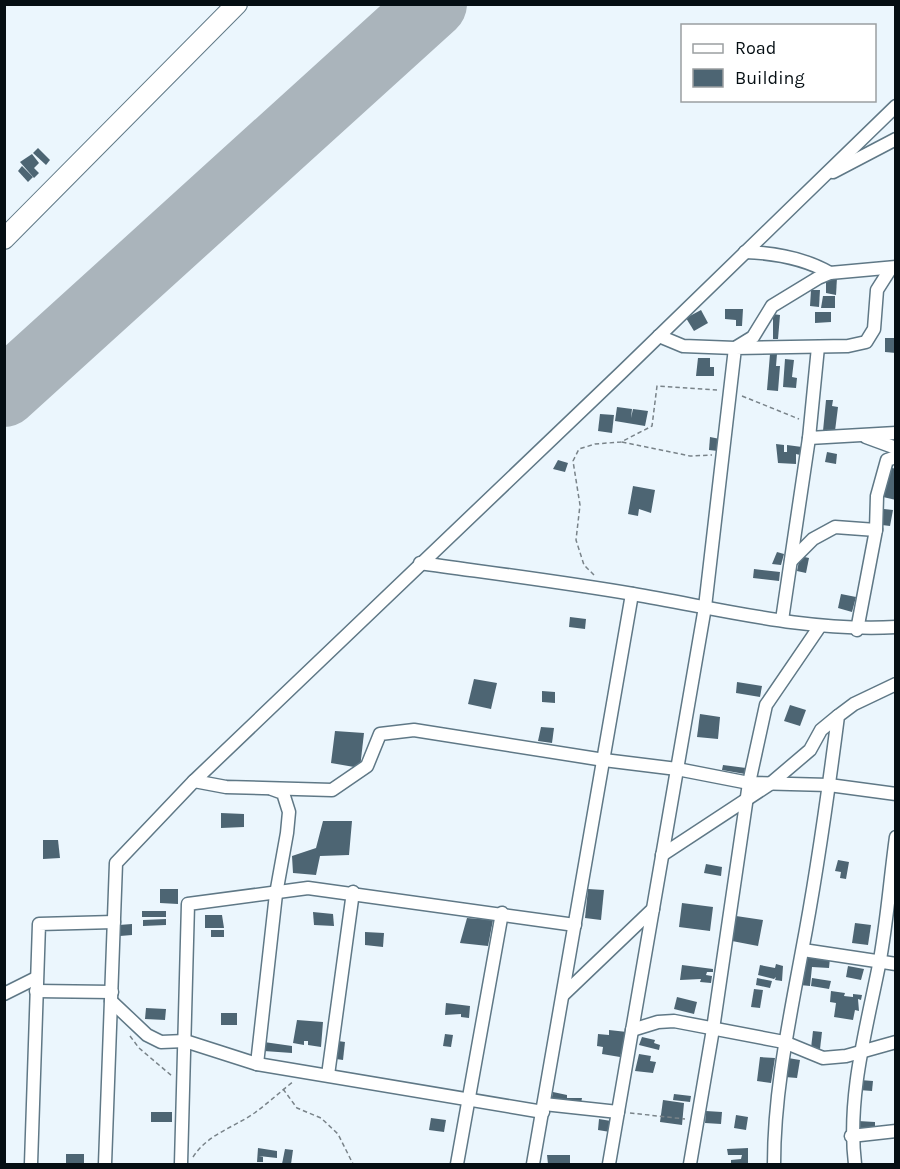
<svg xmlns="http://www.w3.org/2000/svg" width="900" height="1169" viewBox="0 0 900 1169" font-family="Karla,sans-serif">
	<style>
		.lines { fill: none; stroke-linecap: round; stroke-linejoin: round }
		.runway { stroke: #aab4bb; stroke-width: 68 }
		.building { fill: #4d6573 }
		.minor-casing { stroke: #5f7886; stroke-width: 15 }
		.trunk-casing { stroke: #5f7886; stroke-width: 22 }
		.path { stroke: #798389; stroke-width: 1.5; stroke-dasharray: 4.5 3; stroke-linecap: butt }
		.minor { stroke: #fff; stroke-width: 12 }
		.trunk { stroke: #fff; stroke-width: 20 }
	</style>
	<rect width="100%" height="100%" fill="#ebf6fd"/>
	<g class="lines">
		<!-- runway -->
		<path class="runway" d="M4,393l429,-389"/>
	</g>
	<!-- building -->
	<g class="building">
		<path d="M38,148l12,12 -4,5 -13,-12z"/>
		<path d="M32,154l7,9 -5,5 5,5 -5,5 -14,-16z"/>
		<path d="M22,166l11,11 -5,5 -10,-11z"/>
		<path d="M826,278h11l-1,17 -10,-2z"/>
		<path d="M811,290h9l-1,17 -9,-1z"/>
		<path d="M823,296h12v12h-14z"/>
		<path d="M725,309h18l-1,17h-6v-6l-11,-1z"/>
		<path d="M701,310l7,13 -14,8 -8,-13z"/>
		<path d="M815,312h16v10l-16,1z"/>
		<path d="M773,314l7,1 -2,24h-5z"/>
		<path d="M885,338h11v15l-11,-1z"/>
		<path d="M770,354h7l-1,12h4l-2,25 -11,-1z"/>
		<path d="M698,358h12v9h4v9h-18z"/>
		<path d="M785,359l9,1 -2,17 5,1 -1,10 -13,-1z"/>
		<path d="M826,400h7l-1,6 6,1 -3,24h-12z"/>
		<path d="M617,407l15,2 -1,9 2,-9 15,2 -3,15 -30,-5z"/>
		<path d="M600,414l14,1 -2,18 -14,-2z"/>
		<path d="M710,437l10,2 -2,12 -9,-1z"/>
		<path d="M776,444l8,1v7h3v-7l15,2 -2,8 -4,-1v10l-18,-1z"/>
		<path d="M827,452l10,2 -1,10 -11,-2z"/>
		<path d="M558,460l10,3 -3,9 -12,-3z"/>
		<path d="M889,467l7,2v31l-13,-3z"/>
		<path d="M633,486l22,4 -4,23 -12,-4 -1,7 -10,-2z"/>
		<path d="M884,509l9,1 -3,16 -8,-1z"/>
		<path d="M777,552l7,2 -3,11 -9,-1z"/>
		<path d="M800,556l9,2 -3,15 -9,-2z"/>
		<path d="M754,569l26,3 -1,9 -26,-3z"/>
		<path d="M841,594l15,3 -4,15 -14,-4z"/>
		<path d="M570,617l16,2 -1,10 -16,-2z"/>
		<path d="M474,679l23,4 -6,26 -23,-5z"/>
		<path d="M737,682l25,4 -2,11 -24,-4z"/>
		<path d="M542,691l13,1v11l-13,-1z"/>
		<path d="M790,705l16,5 -6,16 -16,-5z"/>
		<path d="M700,714l20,3 -2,22 -21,-2z"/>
		<path d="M541,727l13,1 -2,15 -14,-2z"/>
		<path d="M335,731l29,2 -4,35 -29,-5z"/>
		<path d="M723,765l23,3 -1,6 -23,-4z"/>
		<path d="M221,813l23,1v13l-23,1z"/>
		<path d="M323,821h29l-3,34 -29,1 -4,19 -23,-2 -1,-17 24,-8z"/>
		<path d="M43,840h15l2,18 -17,1z"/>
		<path d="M838,860l11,2 -3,17 -6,-1 1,-6 -6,-1z"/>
		<path d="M706,864l16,3 -1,9 -17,-3z"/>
		<path d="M160,889h18v15l-18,-1z"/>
		<path d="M588,889l16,1 -3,30 -16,-2z"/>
		<path d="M682,903l31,4 -3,24 -31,-4z"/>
		<rect x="142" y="911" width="24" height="6"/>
		<path d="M313,912l20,2 1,12 -20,-1z"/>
		<path d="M205,915h17l2,13h-19z"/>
		<path d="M736,916l27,4 -5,26 -26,-5z"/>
		<path d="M467,918l26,2 -5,26 -28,-3z"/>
		<path d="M166,919v6l-23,1v-6z"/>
		<path d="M855,923l16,2 -3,20 -16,-2z"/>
		<path d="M132,924v11l-12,1 -1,-11z"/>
		<rect x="211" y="930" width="13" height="7"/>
		<path d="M365,932l19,1 -1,14 -18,-2z"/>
		<path d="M803,956l27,2 -1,10 -17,-1 -2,19 -10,-1z"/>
		<path d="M776,964l7,2 -1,15 -7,-1 1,-3 -2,2 -16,-4 2,-10 15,3z"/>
		<path d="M682,965l31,4v3h-6l-1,3 6,1 -1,7 -11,-1 1,-3 -21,1z"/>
		<path d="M848,966l16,3 -3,11 -15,-3z"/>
		<path d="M757,978l15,3 -2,7 -14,-3z"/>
		<path d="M812,978l19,3 -2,8 -18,-3z"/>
		<path d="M754,989l9,1 -3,18 -9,-1z"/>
		<path d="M831,991l14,2 -1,3 9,1v-3l9,1 -1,5 -3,-1 1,12 -4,-1 -2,10 -19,-3 2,-14 -6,-1z"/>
		<path d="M677,997l20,5 -3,12 -20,-5z"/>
		<path d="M446,1003l24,3 -1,12 -8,-1v-3l-16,1z"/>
		<path d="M146,1008l20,1 -1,11 -20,-1z"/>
		<rect x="221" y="1013" width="16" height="12"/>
		<path d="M297,1020l26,2 -2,25 -13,-2v-4h-4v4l-11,-2z"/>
		<path d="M609,1030l18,2 -7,25 -18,-3 1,-7 -6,-1 1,-12 11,1z"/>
		<path d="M813,1031l9,1 -2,17 -9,-1z"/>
		<path d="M445,1034l8,1 -2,12 -8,-1z"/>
		<path d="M642,1037l13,3 -1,3 6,2 -1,5 -20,-5z"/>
		<path d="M338,1041l7,1 -2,18 -7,-1z"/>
		<path d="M264,1042l28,4v7l-28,-2z"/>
		<path d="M639,1054l12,2 -1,5 6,1 -3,11 -18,-2z"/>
		<path d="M760,1057l15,1 -4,25 -14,-2z"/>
		<path d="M788,1058l12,2 -3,18 -12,-1z"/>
		<path d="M860,1080l13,1 -1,10 -13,-1z"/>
		<path d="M553,1092l14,3v3h15l-3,15 -30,-2z"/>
		<path d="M674,1094l17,2 -1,6 -17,-2z"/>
		<path d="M663,1100l21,3 -2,22 -22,-3z"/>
		<path d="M706,1111l16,1 -1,12 -16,-1z"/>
		<rect x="151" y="1112" width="21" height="10"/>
		<path d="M736,1115l12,2 -2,13 -12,-2z"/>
		<path d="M431,1118l15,2 -2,12 -15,-2z"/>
		<path d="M599,1119l12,2 -1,11 -12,-2z"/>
		<path d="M858,1121l17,1v7h-17z"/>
		<path d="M258,1148l19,3v7l-18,-2 4,1v5h-6z"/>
		<path d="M748,1148v16h-17v-4l10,-1 1,-4h-14l-1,-6z"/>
		<path d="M285,1149l8,1 -2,14h-9z"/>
		<rect x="66" y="1154" width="18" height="10"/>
		<path d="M547,1155h23v9h-22z"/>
	</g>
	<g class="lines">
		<defs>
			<g id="minor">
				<path d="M833,172l63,-33"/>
				<path d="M745,252c30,1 59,6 85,21"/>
				<path d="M659,336l24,10 52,2 18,-11 19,-31 46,-28 12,-5 66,-6"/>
				<path d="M818,347l-9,91 87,-5"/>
				<path d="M866,437l30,11"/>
				<path d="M791,561l22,-22 22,-12 41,3"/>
				<path d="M420,563c71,10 143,19 213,31 88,15 173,38 263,33"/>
				<path d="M782,620l27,-182"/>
				<path d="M857,630l19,-100 1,-34 10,-36 9,-3"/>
				<path d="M194,781l32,6 106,3 35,-24 13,-32 34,-4 190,30 73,9 72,14 80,2 67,9"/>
				<path d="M662,855l108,-71 40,-34 11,-20 17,-14"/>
				<path d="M803,950l93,14"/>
				<path d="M36,991l76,1"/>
				<path d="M4,994l32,-16"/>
				<path d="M563,995l90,-86"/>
				<path d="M111,1001l36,34 14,7 24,-1 72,23 286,48"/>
				<path d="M632,1030l26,-8 16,-1 110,21 39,16 23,-2 50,-14"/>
				<path d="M257,1064l19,-170 11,-61 2,-21 -6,-19 -11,-4"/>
				<path d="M328,1075l25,-183"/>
				<path d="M544,1104l74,8"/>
				<path d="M851,1136l45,-5"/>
				<path d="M31,1164l8,-240 75,-2"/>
				<path d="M105,1164l11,-301 78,-82 428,-409 274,-266"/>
				<path d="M181,1164l7,-260 120,-16 267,37"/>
				<path d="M457,1164l45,-251"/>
				<path d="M533,1164l99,-570"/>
				<path d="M609,1164l96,-557 30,-259 113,-2 18,-4 8,-13 3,-39 14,-22"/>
				<path d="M690,1164l23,-135 36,-246 17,-78 54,-79"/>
				<path d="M774,1164c0,-72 15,-142 28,-213 15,-78 26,-157 36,-235l16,-12 42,-20"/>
				<path d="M855,1164c-8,-66 11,-134 24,-199 8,-42 11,-85 17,-128"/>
			</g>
			<path id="trunk" d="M4,239l233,-235"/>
		</defs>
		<!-- minor casing -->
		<use href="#minor" class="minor-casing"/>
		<!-- trunk casing -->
		<use href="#trunk" class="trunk-casing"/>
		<!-- path -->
		<g class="path">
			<path d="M742,396l57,23"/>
			<path d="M622,442l68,14 22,-1"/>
			<path d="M594,575l-10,-10 -8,-25 4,-35 -7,-44 6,-12 16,-5 26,-2 31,-16 5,-40 60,4"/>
			<path d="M130,1036l9,12 33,28"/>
			<path d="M283,1089l14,19 24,10 17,16 15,30"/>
			<path d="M630,1113l55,6"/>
			<path d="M193,1157c14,-22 39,-29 60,-43 14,-10 27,-22 41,-33"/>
		</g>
		<!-- minor -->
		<use href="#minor" class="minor"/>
		<!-- trunk -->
		<use href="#trunk" class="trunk"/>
	</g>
	<!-- border -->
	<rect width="900" height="1169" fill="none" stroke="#050e13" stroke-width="12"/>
	<!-- legend -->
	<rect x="681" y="24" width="195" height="78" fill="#ffffff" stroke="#9b9fa1" stroke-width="1.5"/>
	<rect x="693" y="44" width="30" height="9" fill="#ffffff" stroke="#9b9fa1" stroke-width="1.5"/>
	<text x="735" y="54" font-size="18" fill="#050e13">Road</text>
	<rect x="693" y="69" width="30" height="18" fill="#4d6573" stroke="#9b9fa1" stroke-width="1.5"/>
	<text x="735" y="84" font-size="18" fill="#050e13">Building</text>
</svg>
